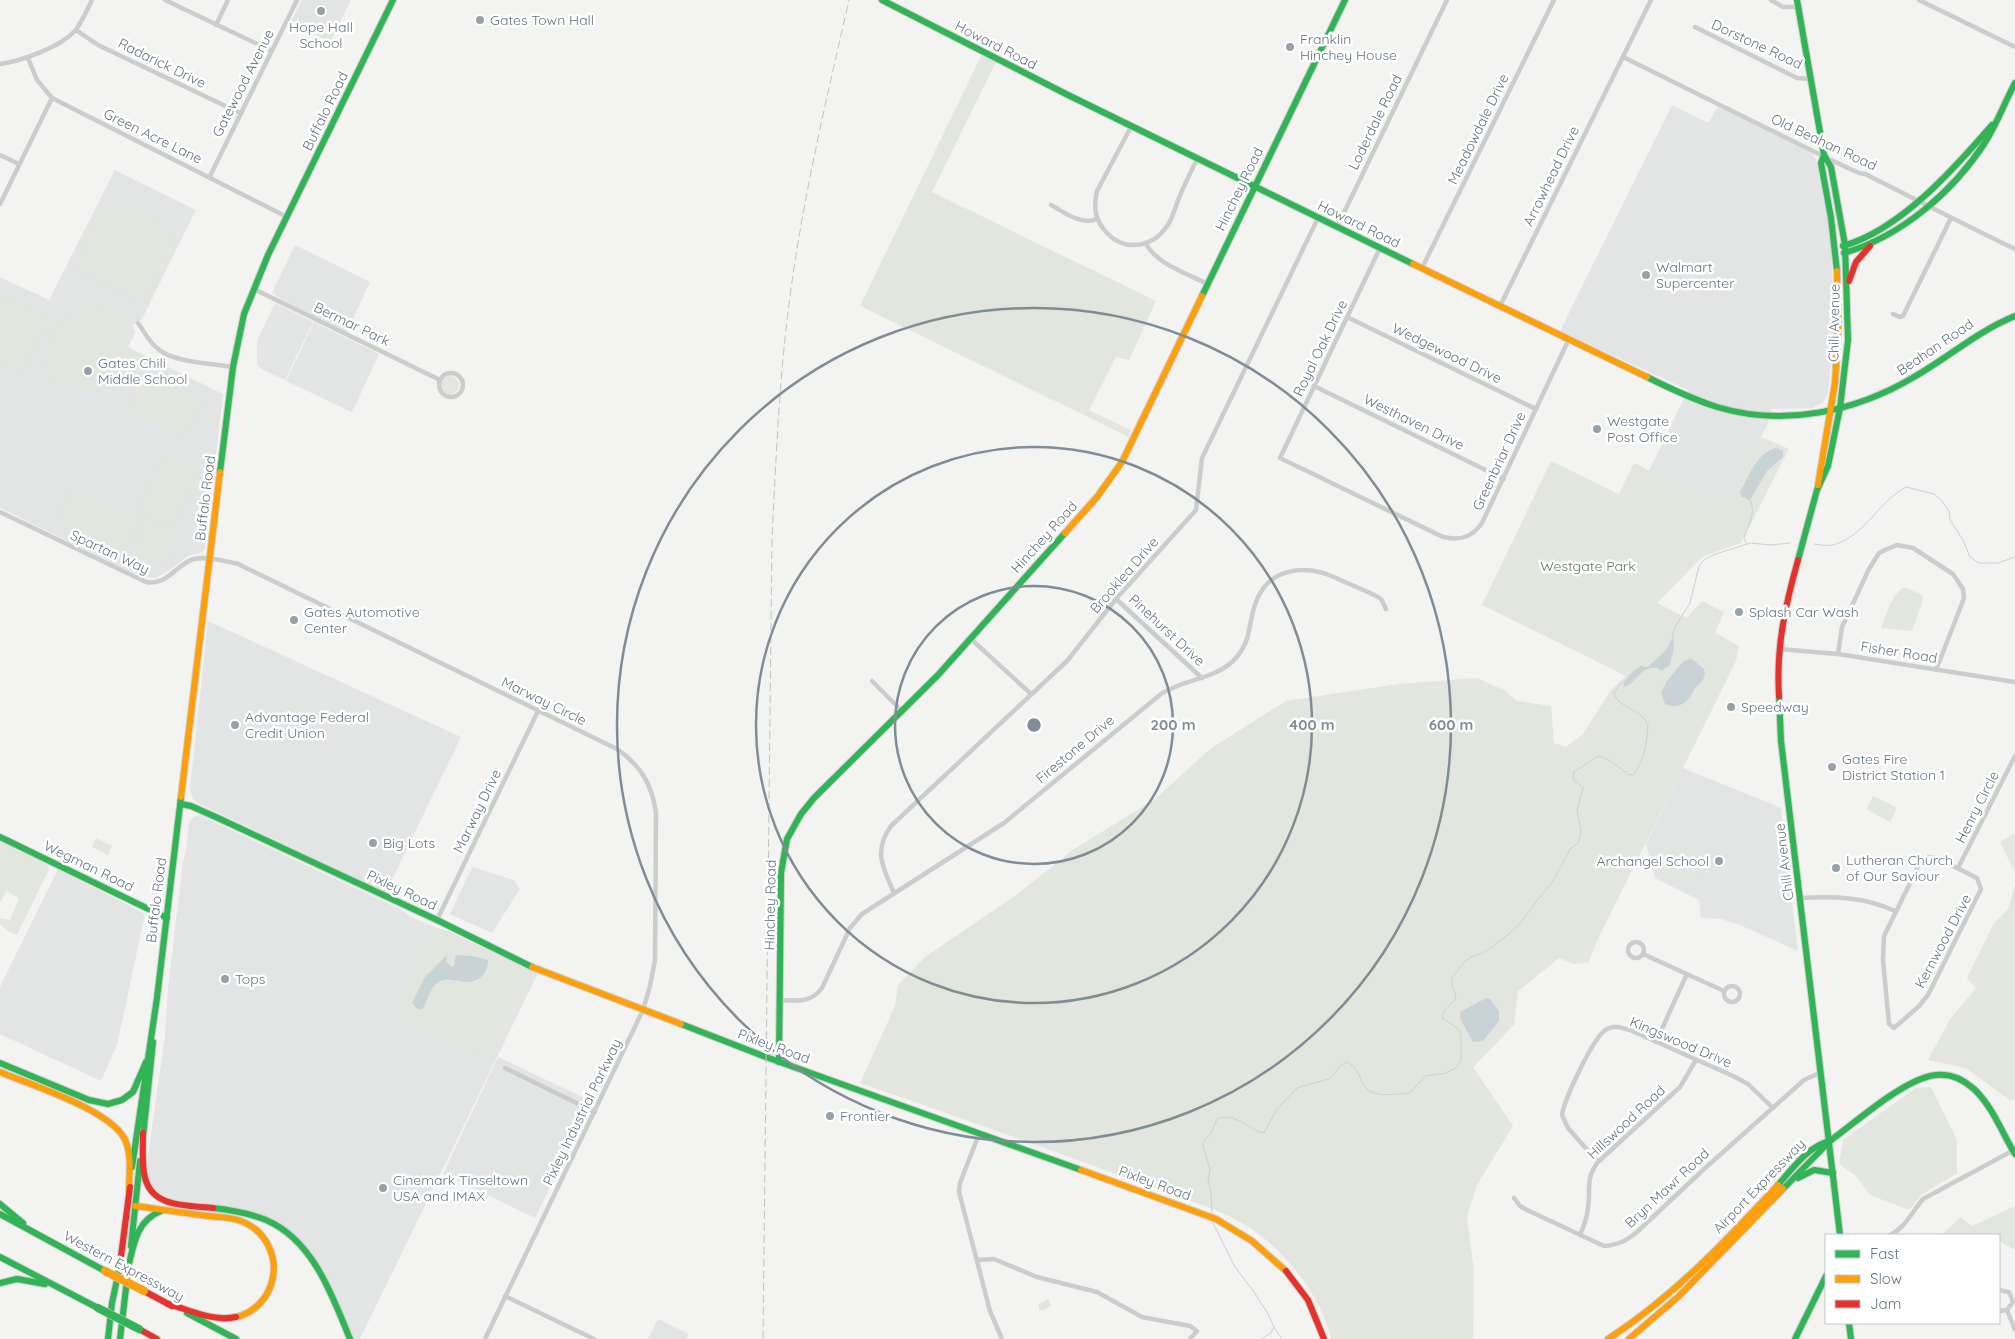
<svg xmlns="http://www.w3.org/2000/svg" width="2015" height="1339" viewBox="0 0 2015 1339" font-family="Quicksand,sans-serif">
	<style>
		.built { fill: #e3e4e4 }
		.green { fill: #e2e6df; fill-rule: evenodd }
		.water { fill: #c9d2d4 }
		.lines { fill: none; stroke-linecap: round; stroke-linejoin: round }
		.stream { stroke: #c9d2d4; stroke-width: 1 }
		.fast-casing { stroke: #cfcfcf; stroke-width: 8 }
		.slow-casing { stroke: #cfcfcf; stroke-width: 8 }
		.jam-casing { stroke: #cfcfcf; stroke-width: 8 }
		.street { stroke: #cbcccc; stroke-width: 4.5 }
		.fast { stroke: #30b455; stroke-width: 6 }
		.slow { stroke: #ff9f0a; stroke-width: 6 }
		.jam { stroke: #e5322d; stroke-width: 6 }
		.rail { stroke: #c0c1c1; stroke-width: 1; stroke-dasharray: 8 4; stroke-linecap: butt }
		.fast-bridge-casing { stroke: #cfd0d0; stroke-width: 9; stroke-linecap: butt }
		.slow-bridge-casing { stroke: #cfd0d0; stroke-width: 9; stroke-linecap: butt }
		.fast-bridge { stroke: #30b455; stroke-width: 8 }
		.slow-bridge { stroke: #ff9f0a; stroke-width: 8 }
		.ring { fill: none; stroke: #808d96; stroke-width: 2.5 }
		.poi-dot { fill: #96a1a8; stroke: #fff; stroke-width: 2 }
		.labels { text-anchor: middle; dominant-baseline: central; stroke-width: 5; stroke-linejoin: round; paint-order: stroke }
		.poi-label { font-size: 14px; fill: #647580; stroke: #fff; text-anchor: start }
		.street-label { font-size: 14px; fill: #647580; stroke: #fff }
		.park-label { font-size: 14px; fill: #687862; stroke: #fff }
		.centre { fill: #808d96; stroke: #fff; stroke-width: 2.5 }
		.ring-label { font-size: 15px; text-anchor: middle; font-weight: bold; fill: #808d96; stroke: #fff; stroke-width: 5; stroke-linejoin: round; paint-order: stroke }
	</style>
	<rect width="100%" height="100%" fill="#f3f3f1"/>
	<!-- built -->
	<g class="built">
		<path d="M302,0h49l-21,42 -39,-20z"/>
		<path d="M1672,105l34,17h3l9,-16 95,48 3,5 14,76 5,86 -7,72 -5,9 -10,6 -42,1 -3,14 -36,74 -3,-1 -6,11 -74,-36 39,-81 -128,-59z"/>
		<path d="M115,170l81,40 -54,109 -10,7 3,7 -7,14 95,47 -18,155 -5,4 -12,3 -21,16 -11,6 -13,-1 -25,-11 -118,-58v-231l49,23z"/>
		<path d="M295,245l75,37 -23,50 -58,-28 -17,-11z"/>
		<path d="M275,303l38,19 -28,58 -24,-11 -4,-5v-23z"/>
		<path d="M314,322l65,32 -27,58 -66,-31z"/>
		<path d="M208,621l253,116 -75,155 -188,-89 -5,-4 -3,-10z"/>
		<path d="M1683,768l98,40 17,143 -58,-26 -19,-6 -20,-1 -2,-18 -44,-22 -9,-34z"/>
		<path d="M199,815l203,95 7,6 18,8 20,7 91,42 -178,366h-7l-29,-68 -19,-26 -57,-35 -80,-11 -12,-6 -9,-14 -1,-8 19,-136 3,-47 15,-126 3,-12 3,-29 5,-4z"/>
		<path d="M472,867l42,13 6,9 -28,44 -42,-19z"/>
		<path d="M58,869l87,45 -28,131 -16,36 -101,-47v-47z"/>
		<path d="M498,1057l93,44 -56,117 -92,-44z"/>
		<path d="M658,1319l31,15 -2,5h-39z"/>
	</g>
	<!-- green -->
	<g class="green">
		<path d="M983,52l13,10 -64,130 224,109 -27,59 -13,-3 -27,53 42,20 -2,7 -269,-131z"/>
		<path d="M131,211c19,2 31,16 46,25l-31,63 -8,2 -60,-30c5,-36 14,-57 53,-60z"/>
		<path d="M4,295l46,23 -29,57 -21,-11v-60z"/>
		<path d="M92,307l17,3 15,5v35l6,2 -2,29 -6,8 -69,-3c-17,-41 -3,-68 39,-79z"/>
		<path d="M145,374l58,27 -17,35 -58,-27z"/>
		<circle cx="450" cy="385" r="9"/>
		<path d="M1761,437l28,12 -48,94 -39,14 -45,46 30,15 15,-17 22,11 -9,21 24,13 -3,15 -139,280 -9,22 -14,1 -15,-6 -41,33 -4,34 -41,42 40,59 -36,59 -10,32 7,55 -1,67h-142c-9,-42 -45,-87 -81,-111 -30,-20 -80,-34 -115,-47 -91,-34 -183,-66 -275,-98l35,-77 3,-21 27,-28 94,-64 55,-44 80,-49 56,-51 76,-48 112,-17 79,-6 27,12 13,11 34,5 3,37 12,4 17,-13 28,-44 15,-14 -144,-71 69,-144 68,33 15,-31 89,44 6,-11 3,1z"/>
		<path d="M163,455l35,16 -27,58v28l-8,7 -28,-7 5,-22 6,-9 22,2 -32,-16z"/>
		<path d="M72,488l69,33 -15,31 -69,-33z"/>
		<path d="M1905,587l17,8 1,5 -11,31 -31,-3c5,-12 11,-36 24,-41z"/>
		<path d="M1873,796l24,12 -7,14 -24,-13z"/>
		<path d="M2015,833v40l-15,-31z"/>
		<path d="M96,838l16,8 -4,9 -16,-8z"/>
		<path d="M0,842l48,23 1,4 -32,66 -8,-3 -9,-8v-6l10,2 9,-22 -13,-7 -6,12z"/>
		<path d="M1676,848h11l17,8 -11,27 -8,2 -25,-13 7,-16z"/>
		<path d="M2015,884v214l-4,3 -45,-33 -38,-8 22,-41 26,-31 -9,-10 27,-55 14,-14z"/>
		<path d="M447,931l83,39 -43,90 -97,-47 21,-44 23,-26 4,-9zM456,955l13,27c-28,-6 -32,-3 -43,23l-1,-28 17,-19 5,-2 -1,6 6,5 2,-1z"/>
		<path d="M1931,1087l26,53v33l-36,22 -12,15 -39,-15 -14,-19 -17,-12 4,-24 73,-52z"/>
		<path d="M2015,1206v44l-16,-9v-6h-58l20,-18 11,9z"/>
		<path d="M1049,1299l2,7 -9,5 -3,-2v-5z"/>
	</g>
	<!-- water -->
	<g class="water">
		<path d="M1777,448l6,3v6l-16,14 -17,29 -9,-4 -1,-4c9,-15 17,-41 37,-44z"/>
		<path d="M1673,637l1,10 -4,18 -9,6 -3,-3c-20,-2 -20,16 -35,19 3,-10 9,-15 17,-21l8,1 18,-17z"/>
		<path d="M1692,659l12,10c3,12 -5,13 -10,21 -6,12 -14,20 -29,14l-4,-11 6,-12 16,-19 3,-2z"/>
		<path d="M447,955l-1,7 6,5 2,-1 2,-11 17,1 15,4c0,11 -6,20 -19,22 -10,1 -24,-8 -34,3 -7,7 -7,18 -14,25l-5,-2 -4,-5 13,-26z"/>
		<path d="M1486,998l4,1 9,12v10l-16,20 -10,1 -13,-24v-6z"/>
	</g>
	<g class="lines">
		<!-- stream -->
		<g class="stream">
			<path d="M1747,544l-3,-5c3,-14 13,-24 6,-39"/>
			<path d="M1814,544c6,1 13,2 19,1 32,-9 45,-43 73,-58l28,7 8,7 7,10 1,9 13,20 7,17 9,6h19l17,-6"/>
			<path d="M1672,637l3,-10 15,-24 9,-37 5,-6 9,-5 37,-12 21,2 19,-2"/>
			<path d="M1212,1214l-1,-22 -3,-10 2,-13 -7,-22v-5l8,-9 6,-14c19,-7 30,10 47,14l13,-24 20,-21 34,-10 10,-13 6,-3c9,5 10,8 14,18 8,20 31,14 49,13l15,-17 21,-3 11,-6 4,-7v-26l-4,-6 -15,-10 2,-7 11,-11 1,-6 -4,-8v-8l12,-16 7,-5 12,-4 9,-6 25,-20 37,-48 17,-31 7,-5 3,-12 -4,-21 6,-22 -10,-9 1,-7 24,-16c13,3 20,11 31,19l5,-1c11,-15 13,-32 14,-50l-7,-9 -20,-12 -5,-5 -2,-5 6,-9 6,-3"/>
			<path d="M1212,1221l23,46 19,25 14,22 6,13 -3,6 -10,6"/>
			<path d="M1274,1327l8,12"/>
		</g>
		<defs>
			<g id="fast">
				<path d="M882,0l184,94 347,170"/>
				<path d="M1797,0l27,155 7,12 14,78 3,95 -8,68 -12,58 -11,24 -19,70"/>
				<path d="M1824,155l-3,8 10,55 6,53"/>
				<path d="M1843,246c57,-16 111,-77 149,-121"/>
				<path d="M1844,253c58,-17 109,-61 142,-112 11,-18 19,-39 29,-58"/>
				<path d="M1202,296l143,-296"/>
				<path d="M1647,377c22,11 45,22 70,30 67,20 138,5 197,-30 35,-20 64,-46 101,-61"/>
				<path d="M220,472l13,-105 11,-53 24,-59 125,-255"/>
				<path d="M1779,696l2,45 59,494"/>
				<path d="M181,804l10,2 27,12 219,102 95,47"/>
				<path d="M0,837l167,81"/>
				<path d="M681,1024l85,33 315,113"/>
				<path d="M779,1062l2,-189 6,-34 14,-25 13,-16 124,-123 127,-142"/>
				<path d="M0,1063l89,37 19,4 14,-4 11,-8 13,-30"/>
				<path d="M143,1137l10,-95"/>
				<path d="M1830,1141c26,-19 75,-63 106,-66 15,-2 28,5 38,14 19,18 28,44 41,65"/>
				<path d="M132,1167l25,-169 24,-201"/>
				<path d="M1798,1178l16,-8 19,3"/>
				<path d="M1778,1185c15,-17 29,-38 52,-44"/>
				<path d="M1783,1189l47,-48"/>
				<path d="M0,1204l23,19"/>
				<path d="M213,1208c18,2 36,5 53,12 47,20 66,75 84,119"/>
				<path d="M0,1214l105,57"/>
				<path d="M131,1246l9,-85"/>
				<path d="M0,1257l98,51"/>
				<path d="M128,1268c6,-24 8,-47 33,-57"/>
				<path d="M0,1283l17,-4 28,5"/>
				<path d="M187,1313l49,26"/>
				<path d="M1849,1323l2,16"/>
				<path d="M108,1339l4,-36 9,-42"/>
				<path d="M120,1339l9,-76"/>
				<path d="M1795,1339l31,-63"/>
			</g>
			<g id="slow">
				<path d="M1413,264l234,113"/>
				<path d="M1818,485l17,-102 3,-55 -1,-57"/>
				<path d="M1065,533l32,-36 25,-35 80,-166"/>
				<path d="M181,797l39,-325"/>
				<path d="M532,967l149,57"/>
				<path d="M0,1072c31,13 115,39 126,70 6,15 3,34 3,50"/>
				<path d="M1081,1170l135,49 36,22 34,30"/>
				<path d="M135,1206c24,3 48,7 73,10 9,1 21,1 30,4 28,9 42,38 33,65 -5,15 -19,29 -35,32"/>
				<path d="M1608,1339c65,-42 117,-97 170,-154"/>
				<path d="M1629,1339l50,-43 104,-107"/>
			</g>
			<g id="jam">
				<path d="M1849,281l7,-19 14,-16"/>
				<path d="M1779,696c-3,-48 6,-90 19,-136"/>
				<path d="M143,1133c0,13 -1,27 1,40 5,35 41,32 69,35"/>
				<path d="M120,1264l10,-77"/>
				<path d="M1286,1271l22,29 16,39"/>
				<path d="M144,1291l28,15"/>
				<path d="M168,1304c22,6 45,18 68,13"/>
				<path d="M139,1329l18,10"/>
			</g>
		</defs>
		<!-- fast casing -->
		<use href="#fast" class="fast-casing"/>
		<!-- slow casing -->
		<use href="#slow" class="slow-casing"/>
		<!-- jam casing -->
		<use href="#jam" class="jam-casing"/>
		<!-- street -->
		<g class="street">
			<path d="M165,0l107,51"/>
			<path d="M1771,0l12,7h15"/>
			<path d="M1919,0l96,47"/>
			<path d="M216,25l12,-25"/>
			<path d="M1695,27l102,51 13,1"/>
			<path d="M76,30l22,15 142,68"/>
			<path d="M1623,57l210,104 26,12 6,1c50,25 100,51 150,75"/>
			<path d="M28,58l9,22 15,18 235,119"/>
			<path d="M0,64c22,-3 60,-17 75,-33 7,-9 12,-21 17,-31"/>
			<path d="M1131,127l-34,64c-4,18 -2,30 11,43 18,18 45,13 59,-8 6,-8 8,-19 12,-28 5,-13 12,-26 18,-39"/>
			<path d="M0,155l19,9"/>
			<path d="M210,176l87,-176"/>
			<path d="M0,204l52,-106"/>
			<path d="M1051,205c13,7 30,21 46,14"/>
			<path d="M1337,227l110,-227"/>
			<path d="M1146,244c12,21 41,29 61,40"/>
			<path d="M1380,248l-100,210 163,79c18,4 29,0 39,-14l87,-184"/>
			<path d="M1422,268l132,-268"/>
			<path d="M254,289l186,91"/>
			<path d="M1500,306l151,-306"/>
			<path d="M1893,314l7,3 3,-1 48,-98"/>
			<path d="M1347,317l189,92"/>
			<path d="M138,323c6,8 11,19 19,25 16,15 54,15 76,19"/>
			<circle cx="451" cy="385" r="12"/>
			<path d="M1314,386l190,93"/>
			<path d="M0,512l146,70c22,4 30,-18 48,-23 13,-3 32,2 44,5l379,185c24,17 35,35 39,64l-1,147 -5,26 -7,24 -158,329"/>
			<path d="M1116,599l86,79"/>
			<path d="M971,639l59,54"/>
			<path d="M1779,649l59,5 177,28"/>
			<path d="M1838,654l4,-27 27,-58 10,-16 8,-4 10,-4 16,3 40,26 10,15 1,9 -3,8 -25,64"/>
			<path d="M872,681l31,31"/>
			<path d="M1929,857l8,1 40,20 4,11 -53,106 -10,12 -24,21 -5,-4 -6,-64 1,-24 35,-71 2,-4z"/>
			<path d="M1958,868l57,-112"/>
			<path d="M894,893c-11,-25 -21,-42 -3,-67l176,-165 49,-62 80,-89 6,-52 116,-240"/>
			<path d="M1801,898c33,-2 64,-1 94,13"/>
			<path d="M437,920l101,-209"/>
			<circle cx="1636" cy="950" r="8"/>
			<path d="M1643,954l81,37"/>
			<circle cx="1732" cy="994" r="8"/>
			<path d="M780,1000c17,1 31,3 42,-12l28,-60 12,-14 142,-91 157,-129c22,-15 52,-14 72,-33 20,-20 14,-36 23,-59 13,-35 50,-38 80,-24 10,5 37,15 45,21 2,3 4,8 5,10"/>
			<path d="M1656,1042l31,-68"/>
			<path d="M505,1068l90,44"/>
			<path d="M979,1134l-19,49 -1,9 31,119 12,28"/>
			<path d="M1598,1162l-30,-34 -6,-13c2,-15 32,-80 45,-86 8,-4 15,-1 23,1l103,46 15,8 25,24"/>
			<path d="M1514,1198l6,8 7,4 77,36c14,-1 22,-5 33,-14l66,-62 101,-90 18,-8"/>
			<path d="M1580,1235c4,-9 7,-18 8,-27 3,-19 -3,-29 10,-46l82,-75 16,-27"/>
			<path d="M1890,1235c16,-8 22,-23 33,-36l91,-49"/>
			<path d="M977,1260l17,-1 43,18 60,15 45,25 48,9 7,5 -7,8"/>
			<path d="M1999,1290l10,2 4,10 -6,8 -8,1"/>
			<path d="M505,1296l89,43"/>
			<path d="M2007,1310l8,20"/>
		</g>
		<!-- fast -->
		<use href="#fast" class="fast"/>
		<!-- slow -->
		<use href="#slow" class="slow"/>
		<!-- jam -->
		<use href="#jam" class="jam"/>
		<!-- rail -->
		<path class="rail" d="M763,1339l9,-801c4,-78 7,-156 17,-234 13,-103 37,-203 60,-304"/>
		<defs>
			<path id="fast-bridge" d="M98,1308l41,21"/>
			<path id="slow-bridge" d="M105,1271l39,20"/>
		</defs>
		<!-- fast-bridge casing -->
		<use href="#fast-bridge" class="fast-bridge-casing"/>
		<!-- slow-bridge casing -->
		<use href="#slow-bridge" class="slow-bridge-casing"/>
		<!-- fast-bridge -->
		<use href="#fast-bridge" class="fast-bridge"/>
		<!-- slow-bridge -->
		<use href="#slow-bridge" class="slow-bridge"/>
	</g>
	<!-- distance rings -->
	<g class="ring">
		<circle cx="1034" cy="725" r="139"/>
		<circle cx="1034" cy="725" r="278"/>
		<circle cx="1034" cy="725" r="417"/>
	</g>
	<!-- markers -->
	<g class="poi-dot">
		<circle cx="321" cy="11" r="5"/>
		<circle cx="480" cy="20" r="5"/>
		<circle cx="1290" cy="47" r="5"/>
		<circle cx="1646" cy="275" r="5"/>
		<circle cx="88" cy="371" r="5"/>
		<circle cx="1597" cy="429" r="5"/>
		<circle cx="1739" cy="612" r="5"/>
		<circle cx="294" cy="620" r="5"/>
		<circle cx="1731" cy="707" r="5"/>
		<circle cx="235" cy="725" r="5"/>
		<circle cx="1832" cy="767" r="5"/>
		<circle cx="373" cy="843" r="5"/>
		<circle cx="1719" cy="861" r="5"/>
		<circle cx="1836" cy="868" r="5"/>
		<circle cx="225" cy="979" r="5"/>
		<circle cx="830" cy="1116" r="5"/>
		<circle cx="383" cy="1188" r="5"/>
	</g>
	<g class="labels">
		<!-- poi labels -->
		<g class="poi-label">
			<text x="490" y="20">Gates Town Hall</text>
			<text x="321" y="27" text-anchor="middle">Hope Hall<tspan x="321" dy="16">School</tspan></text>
			<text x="1300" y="39">Franklin<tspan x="1300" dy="16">Hinchey House</tspan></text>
			<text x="1656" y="267">Walmart<tspan x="1656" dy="16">Supercenter</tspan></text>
			<text x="98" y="363">Gates Chili<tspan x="98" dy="16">Middle School</tspan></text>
			<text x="1607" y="421">Westgate<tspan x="1607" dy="16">Post Office</tspan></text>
			<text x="304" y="612">Gates Automotive<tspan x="304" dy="16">Center</tspan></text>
			<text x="1749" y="612">Splash Car Wash</text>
			<text x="1741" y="707">Speedway</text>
			<text x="245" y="717">Advantage Federal<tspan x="245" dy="16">Credit Union</tspan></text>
			<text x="1842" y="759">Gates Fire<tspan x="1842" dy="16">District Station 1</tspan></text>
			<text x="383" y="843">Big Lots</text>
			<text x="1846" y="860">Lutheran Church<tspan x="1846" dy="16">of Our Saviour</tspan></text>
			<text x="1709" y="861" text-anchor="end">Archangel School</text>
			<text x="235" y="979">Tops</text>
			<text x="840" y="1116">Frontier</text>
			<text x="393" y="1180">Cinemark Tinseltown<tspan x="393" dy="16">USA and IMAX</tspan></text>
		</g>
		<!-- street labels -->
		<g class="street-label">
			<text transform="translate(1757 44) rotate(25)">Dorstone Road</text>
			<text transform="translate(996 45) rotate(27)">Howard Road</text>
			<text transform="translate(162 63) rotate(26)">Radarick Drive</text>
			<text transform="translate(243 83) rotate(-63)">Gatewood Avenue</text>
			<text transform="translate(325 111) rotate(-64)">Buffalo Road</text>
			<text transform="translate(1375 122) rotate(-64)">Loderdale Road</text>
			<text transform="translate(1478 129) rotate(-64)">Meadowdale Drive</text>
			<text transform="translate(153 136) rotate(26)">Green Acre Lane</text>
			<text transform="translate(1824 142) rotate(25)">Old Beahan Road</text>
			<text transform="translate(1551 176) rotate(-64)">Arrowhead Drive</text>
			<text transform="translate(1239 189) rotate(-64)">Hinchey Road</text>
			<text transform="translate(1359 224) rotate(26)">Howard Road</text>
			<text transform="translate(1834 323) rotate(-89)">Chili Avenue</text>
			<text transform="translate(352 324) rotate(26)">Bermar Park</text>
			<text transform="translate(1935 347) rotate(-34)">Beahan Road</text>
			<text transform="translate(1320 348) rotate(-64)">Royal Oak Drive</text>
			<text transform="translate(1447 353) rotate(26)">Wedgewood Drive</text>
			<text transform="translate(1414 422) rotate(26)">Westhaven Drive</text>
			<text transform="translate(1499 461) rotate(-65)">Greenbriar Drive</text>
			<text transform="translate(205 498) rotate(-83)">Buffalo Road</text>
			<text transform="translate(1044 537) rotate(-48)">Hinchey Road</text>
			<text transform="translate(110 552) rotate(25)">Spartan Way</text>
			<text transform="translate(1124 575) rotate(-49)">Brooklea Drive</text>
			<text transform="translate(1167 630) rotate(43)">Pinehurst Drive</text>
			<text transform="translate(1899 652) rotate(9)">Fisher Road</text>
			<text transform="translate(544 701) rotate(26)">Marway Circle</text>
			<text transform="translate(1075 749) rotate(-40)">Firestone Drive</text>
			<text transform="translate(1977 807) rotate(-63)">Henry Circle</text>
			<text transform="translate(477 811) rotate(-64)">Marway Drive</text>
			<text transform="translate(1784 862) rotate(-97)">Chili Avenue</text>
			<text transform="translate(89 866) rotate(26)">Wegman Road</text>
			<text transform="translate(402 890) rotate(25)">Pixley Road</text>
			<text transform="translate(156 900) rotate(-83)">Buffalo Road</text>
			<text transform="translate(770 905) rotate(-89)">Hinchey Road</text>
			<text transform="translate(1943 941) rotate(-62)">Kernwood Drive</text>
			<text transform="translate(1681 1042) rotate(23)">Kingswood Drive</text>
			<text transform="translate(774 1046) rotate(20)">Pixley Road</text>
			<text transform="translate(582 1112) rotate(-64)">Pixley Industrial Parkway</text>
			<text transform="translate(1626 1122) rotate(-43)">Hillswood Road</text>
			<text transform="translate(1155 1183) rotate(20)">Pixley Road</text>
			<text transform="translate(1759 1186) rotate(-46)">Airport Expressway</text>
			<text transform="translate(1667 1188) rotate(-43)">Bryn Mawr Road</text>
			<text transform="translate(124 1266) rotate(28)">Western Expressway</text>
		</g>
		<!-- park labels -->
		<g class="park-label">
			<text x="1588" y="566">Westgate Park</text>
		</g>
	</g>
	<circle cx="1034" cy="725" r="8" class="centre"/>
	<g class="ring-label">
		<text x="1173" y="730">200 m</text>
		<text x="1312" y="730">400 m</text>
		<text x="1451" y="730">600 m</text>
	</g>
	<!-- legend -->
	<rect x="1825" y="1234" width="175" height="90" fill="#ffffff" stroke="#c1c8cc"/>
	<rect x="1835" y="1250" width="25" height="8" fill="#30b455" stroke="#c1c8cc"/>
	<text x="1870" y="1259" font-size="15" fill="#647580">Fast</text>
	<rect x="1835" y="1275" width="25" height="8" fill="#ff9f0a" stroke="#c1c8cc"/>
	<text x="1870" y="1284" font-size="15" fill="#647580">Slow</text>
	<rect x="1835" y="1300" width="25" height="8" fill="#e5322d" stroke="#c1c8cc"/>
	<text x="1870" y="1309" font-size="15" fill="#647580">Jam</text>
</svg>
